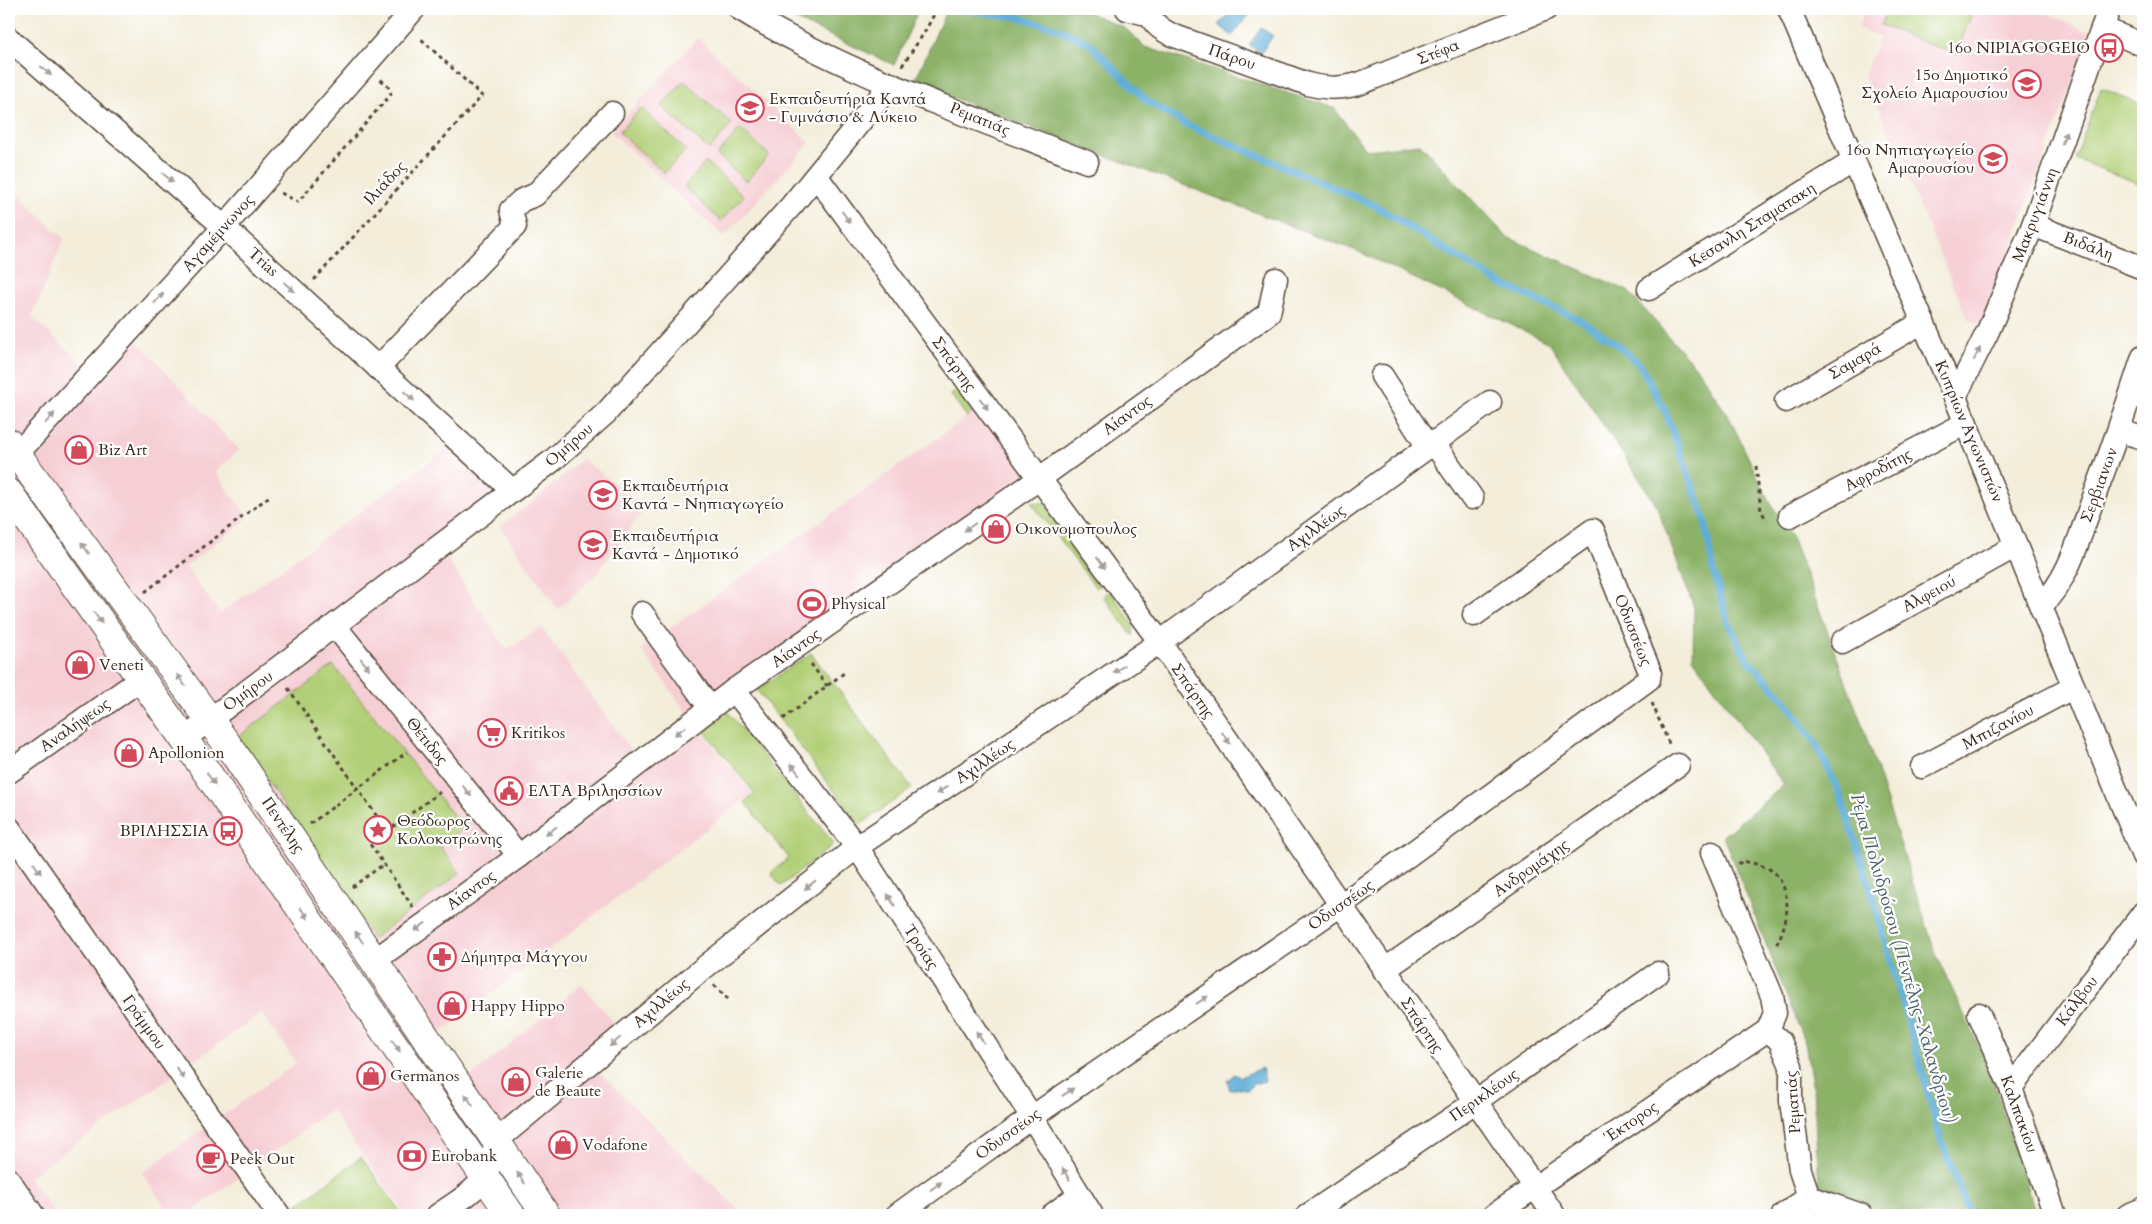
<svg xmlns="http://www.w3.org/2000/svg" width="2152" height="1224" viewBox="0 0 2152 1224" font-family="Cardo,serif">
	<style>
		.built { fill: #f6cfd5 }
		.green { fill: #b1cf76; stroke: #767c4a }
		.forest { fill: #8cb267; stroke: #646e42 }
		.water { fill: #5eadd8; stroke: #4c6c7b }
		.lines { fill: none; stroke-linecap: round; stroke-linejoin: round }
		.stream { stroke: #5eadd8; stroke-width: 7 }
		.minor-casing { stroke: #57473a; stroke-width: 25 }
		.major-casing { stroke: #57473a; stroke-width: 30 }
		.path { stroke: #57473a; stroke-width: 3; stroke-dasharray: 4 4; stroke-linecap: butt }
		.minor { stroke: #fff; stroke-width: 22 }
		.major { stroke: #fff; stroke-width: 28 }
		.oneway { fill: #a79f9a }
		.labels { text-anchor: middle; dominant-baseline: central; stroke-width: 4.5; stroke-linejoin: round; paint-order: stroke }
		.poi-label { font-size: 16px; fill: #3b2a1e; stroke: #fff; text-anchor: start }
		.street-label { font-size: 16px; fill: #3b2a1e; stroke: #fff }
		.water-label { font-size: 18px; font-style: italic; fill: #495e68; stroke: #fff }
	</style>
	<rect width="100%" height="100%" fill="#fff"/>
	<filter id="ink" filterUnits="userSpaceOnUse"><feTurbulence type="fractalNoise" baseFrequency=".02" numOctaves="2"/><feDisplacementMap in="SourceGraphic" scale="10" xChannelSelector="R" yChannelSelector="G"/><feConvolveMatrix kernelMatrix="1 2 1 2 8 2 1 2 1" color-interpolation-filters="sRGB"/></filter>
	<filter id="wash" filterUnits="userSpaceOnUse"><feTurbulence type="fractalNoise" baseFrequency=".0096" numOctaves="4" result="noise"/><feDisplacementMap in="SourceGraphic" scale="20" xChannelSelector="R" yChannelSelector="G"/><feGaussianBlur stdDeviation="1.12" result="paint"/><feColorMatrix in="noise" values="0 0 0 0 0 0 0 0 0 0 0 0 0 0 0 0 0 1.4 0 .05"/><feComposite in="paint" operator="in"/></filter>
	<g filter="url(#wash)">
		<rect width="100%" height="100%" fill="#f3edda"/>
		<!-- built -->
		<g class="built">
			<path d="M1866,9h148l14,5 2,-5h8l53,24 -107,286 -5,4 -7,-1 -6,-6 -102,-242 16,-37 -22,-9z"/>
			<path d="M698,38l112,105 -86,94 -113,-105z"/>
			<path d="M9,186l55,53 -32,78 64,59 37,-40 106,114 -24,22 33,46 -63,49 35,46 226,-163 48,41 -61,47 74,112 34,-23 95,130 53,-41 -48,-67 339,-241 59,79 -341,241 54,66 -314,241 31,44 112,-95 44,51 -34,29 153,151h-338l-75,-105 -144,105h-16l-29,-42 154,-110 -34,-50 -233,164 27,38h-47z"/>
			<path d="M582,459l64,48 -52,70 -36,32 -58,-82 36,-28z"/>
		</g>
		<!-- green -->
		<g class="green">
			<path d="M1888,9h82l3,1 -17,45 -75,-30z"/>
			<path d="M684,81l48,43 -23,26 -48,-44z"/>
			<path d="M2101,88l42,17v80l-68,-26z"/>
			<path d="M641,108l45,42 -22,23 -45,-41z"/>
			<path d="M740,129l29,26 -23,27 -29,-27z"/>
			<path d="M706,162l38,34 -23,25 -37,-34z"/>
			<path d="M964,385l16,22 -13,10 -16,-22z"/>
			<path d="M1031,502l14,1 59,79 -8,6z"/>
			<path d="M1110,591l24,34 -1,11 -30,-40z"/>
			<path d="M811,653l101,135 -52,37 -103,-135z"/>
			<path d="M333,665l131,163 -24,18 20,27 -87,66 -135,-202z"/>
			<path d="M728,712l106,132 -53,42 -10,-13 18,-15 -44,-56 10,-8 -51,-63z"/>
			<path d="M361,1157l42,58h-99l-7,-10z"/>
		</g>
		<!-- forest -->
		<g class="forest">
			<path d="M772,9h147l-25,56z"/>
			<path d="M947,9h133l45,19 20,19 189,61 32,42 54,-6 87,93 121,54 72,81 30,47 38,80 25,40 70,188 72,225 56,121 45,142h-153l-52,-20 -12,-11 -6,-95 -8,-46 -82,-207 61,-51 -91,-127 1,-50 -38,-104 -107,-161 -192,-92 -443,-168z"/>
		</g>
		<!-- water -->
		<g class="water">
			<path d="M1233,9h11l6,5 -18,22 -13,-11z"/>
			<path d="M1261,28l12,8 -12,17 -12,-8z"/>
			<path d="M1262,1068l3,13 -12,3 -5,6 -8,-2 -10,2 -3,-10 4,-1 3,-5 6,3z"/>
		</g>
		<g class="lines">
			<!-- stream -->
			<path class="stream" d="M958,9l59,8 39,11 33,15 57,57 39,24 191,82 123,77 80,36 35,23 26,23 25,46 39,106 10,55 14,51 20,37 38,41 30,43 24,50 31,96 70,250 29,75"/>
		</g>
	</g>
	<g filter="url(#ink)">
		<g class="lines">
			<defs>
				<g id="minor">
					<path d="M740,9c105,65 232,107 347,153"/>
					<path d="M1127,9l23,6"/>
					<path d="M1149,9c2,14 11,20 23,26l136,49c19,5 34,5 53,-1l185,-74"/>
					<path d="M1789,9l166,388 188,459"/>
					<path d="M2102,28l41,17"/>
					<path d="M9,39l215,188 288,263"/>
					<path d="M817,177l343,465 394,573"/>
					<path d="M2033,225l110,43"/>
					<path d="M1649,289l205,-128"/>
					<path d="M378,368l137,-142 -4,-16 11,-10 13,-5 77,-82"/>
					<path d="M1382,376l46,71"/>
					<path d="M1955,397l33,-66 45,-106 76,-216"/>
					<path d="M1786,401l137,-79"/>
					<path d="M2119,431l24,7"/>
					<path d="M1434,443l38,55"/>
					<path d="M17,454l207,-227 190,-218"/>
					<path d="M1790,516l176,-93"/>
					<path d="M2041,606c28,-28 37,-65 50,-101 19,-50 36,-99 52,-148"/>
					<path d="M642,613l68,95"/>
					<path d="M335,626l184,230"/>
					<path d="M1842,642l174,-96"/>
					<path d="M734,690l123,157 175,270 60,98"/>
					<path d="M184,739l368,-278 54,-48 186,-208 99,-121"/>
					<path d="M1922,767l152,-80"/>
					<path d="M9,772l132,-93"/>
					<path d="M9,828l270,387"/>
					<path d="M375,960l144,-104 215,-166 305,-211 230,-166 7,-34"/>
					<path d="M1384,970l294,-205"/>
					<path d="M1979,1014l32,74 44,127"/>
					<path d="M1768,1030l12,11 11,25v35l9,69 9,27 52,18"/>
					<path d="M2011,1088l132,-175"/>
					<path d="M9,1180l24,35"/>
					<path d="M438,1215c36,-25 50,-29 58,-74l204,-170 157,-124 303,-205 330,-240"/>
					<path d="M897,1215l135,-98 309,-212 308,-226 1,-7 -57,-142 -119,85"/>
					<path d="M1052,1215l27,-20"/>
					<path d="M1308,1215l147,-99 203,-143"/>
					<path d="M1494,1215l274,-185 7,-17 -3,-17 -60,-143"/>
					<path d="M1783,1215l26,-18"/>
					<path d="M2128,1215l15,-6"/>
				</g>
				<g id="major">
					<path d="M9,443l226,312 311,460"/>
					<path d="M9,493l175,246 327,476"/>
				</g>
			</defs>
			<!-- minor casing -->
			<use href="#minor" class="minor-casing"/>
			<!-- major casing -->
			<use href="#major" class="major-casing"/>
			<!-- path -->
			<g class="path">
				<path d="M902,66l22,-33 13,-24"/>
				<path d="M281,193l17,9 93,-108 -3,-8 -8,-7"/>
				<path d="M314,280l168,-184 -63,-59"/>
				<path d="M1756,466l5,45 6,9"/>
				<path d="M145,592l126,-97"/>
				<path d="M811,664l16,22"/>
				<path d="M288,688l99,143"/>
				<path d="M1652,703l18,43"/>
				<path d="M783,719l61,-46"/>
				<path d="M310,824l97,-72"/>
				<path d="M1738,864l5,-3c12,3 28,5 35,16 15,21 9,50 -3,70"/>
				<path d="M352,887l32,-23"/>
				<path d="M413,907l-43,-63 70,-52"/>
				<path d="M714,985l14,14"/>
			</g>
			<!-- minor -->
			<use href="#minor" class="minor"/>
			<!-- major -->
			<use href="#major" class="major"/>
		</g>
		<!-- one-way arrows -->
		<defs><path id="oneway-solid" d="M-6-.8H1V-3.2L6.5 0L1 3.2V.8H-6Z" transform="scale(1.25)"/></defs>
		<g class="oneway">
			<use href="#oneway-solid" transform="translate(46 71) rotate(41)"/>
			<use href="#oneway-solid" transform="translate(2064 138) rotate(-71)"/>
			<use href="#oneway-solid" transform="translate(168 178) rotate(41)"/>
			<use href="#oneway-solid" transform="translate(846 217) rotate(54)"/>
			<use href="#oneway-solid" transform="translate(289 287) rotate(42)"/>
			<use href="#oneway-solid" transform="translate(159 298) rotate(-48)"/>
			<use href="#oneway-solid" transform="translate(1977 354) rotate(-63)"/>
			<use href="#oneway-solid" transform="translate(409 396) rotate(42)"/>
			<use href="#oneway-solid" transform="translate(984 404) rotate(54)"/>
			<use href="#oneway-solid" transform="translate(50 418) rotate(-48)"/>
			<use href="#oneway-solid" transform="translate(970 527) rotate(145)"/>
			<use href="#oneway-solid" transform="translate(85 548) rotate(-126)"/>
			<use href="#oneway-solid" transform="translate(1101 563) rotate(53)"/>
			<use href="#oneway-solid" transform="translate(98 618) rotate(54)"/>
			<use href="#oneway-solid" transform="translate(365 664) rotate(51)"/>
			<use href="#oneway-solid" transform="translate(1119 669) rotate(146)"/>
			<use href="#oneway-solid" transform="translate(181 680) rotate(-126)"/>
			<use href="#oneway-solid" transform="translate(680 731) rotate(142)"/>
			<use href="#oneway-solid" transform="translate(1226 738) rotate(55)"/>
			<use href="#oneway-solid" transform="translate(795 769) rotate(-128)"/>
			<use href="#oneway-solid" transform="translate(211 779) rotate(55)"/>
			<use href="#oneway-solid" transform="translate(942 790) rotate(146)"/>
			<use href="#oneway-solid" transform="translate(467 791) rotate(51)"/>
			<use href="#oneway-solid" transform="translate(551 831) rotate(142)"/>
			<use href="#oneway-solid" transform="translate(37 868) rotate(55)"/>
			<use href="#oneway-solid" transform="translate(810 885) rotate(142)"/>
			<use href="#oneway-solid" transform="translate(891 900) rotate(-123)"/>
			<use href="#oneway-solid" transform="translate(304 913) rotate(55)"/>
			<use href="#oneway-solid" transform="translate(420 927) rotate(144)"/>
			<use href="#oneway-solid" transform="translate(359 937) rotate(-124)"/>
			<use href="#oneway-solid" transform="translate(1202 1000) rotate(-34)"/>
			<use href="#oneway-solid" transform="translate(980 1037) rotate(-123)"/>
			<use href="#oneway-solid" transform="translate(615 1042) rotate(140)"/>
			<use href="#oneway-solid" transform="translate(396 1046) rotate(55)"/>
			<use href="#oneway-solid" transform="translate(180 1073) rotate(55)"/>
			<use href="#oneway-solid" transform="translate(1068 1092) rotate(-34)"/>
			<use href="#oneway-solid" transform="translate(469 1100) rotate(-124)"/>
			<use href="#oneway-solid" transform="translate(1066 1174) rotate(-121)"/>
			<use href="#oneway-solid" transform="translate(521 1178) rotate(-124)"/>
			<use href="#oneway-solid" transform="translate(936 1186) rotate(-36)"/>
		</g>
	</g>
	<!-- icons -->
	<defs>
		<symbol id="bus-ring" viewBox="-11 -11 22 22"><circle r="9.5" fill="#fff" stroke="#d1495b" stroke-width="1.5"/><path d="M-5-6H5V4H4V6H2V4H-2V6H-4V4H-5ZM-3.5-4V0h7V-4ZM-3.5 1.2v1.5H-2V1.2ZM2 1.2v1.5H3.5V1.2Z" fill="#d1495b"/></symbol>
		<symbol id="school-ring" viewBox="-11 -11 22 22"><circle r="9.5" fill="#fff" stroke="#d1495b" stroke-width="1.5"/><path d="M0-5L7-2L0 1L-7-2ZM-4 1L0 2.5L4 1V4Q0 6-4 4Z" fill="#d1495b"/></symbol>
		<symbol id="shop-ring" viewBox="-11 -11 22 22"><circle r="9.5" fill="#fff" stroke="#d1495b" stroke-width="1.5"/><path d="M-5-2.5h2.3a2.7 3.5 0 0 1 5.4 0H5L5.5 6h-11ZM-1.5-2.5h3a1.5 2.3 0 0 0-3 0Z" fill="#d1495b"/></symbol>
		<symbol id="stadium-ring" viewBox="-11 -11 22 22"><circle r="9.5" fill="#fff" stroke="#d1495b" stroke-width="1.5"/><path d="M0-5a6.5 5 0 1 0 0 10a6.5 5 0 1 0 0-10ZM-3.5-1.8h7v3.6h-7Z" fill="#d1495b"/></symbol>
		<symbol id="supermarket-ring" viewBox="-11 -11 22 22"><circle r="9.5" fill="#fff" stroke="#d1495b" stroke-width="1.5"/><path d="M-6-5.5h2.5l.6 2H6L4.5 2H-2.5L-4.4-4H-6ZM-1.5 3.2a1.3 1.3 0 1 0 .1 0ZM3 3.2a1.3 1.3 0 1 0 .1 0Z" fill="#d1495b"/></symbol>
		<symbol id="civic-ring" viewBox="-11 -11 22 22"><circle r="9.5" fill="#fff" stroke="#d1495b" stroke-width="1.5"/><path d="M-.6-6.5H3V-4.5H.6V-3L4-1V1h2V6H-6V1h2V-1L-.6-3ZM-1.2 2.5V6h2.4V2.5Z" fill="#d1495b"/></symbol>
		<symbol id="sight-ring" viewBox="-11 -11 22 22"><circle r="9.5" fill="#fff" stroke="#d1495b" stroke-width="1.5"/><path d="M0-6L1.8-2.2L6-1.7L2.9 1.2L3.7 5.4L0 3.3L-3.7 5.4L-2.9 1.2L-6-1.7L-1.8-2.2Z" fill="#d1495b"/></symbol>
		<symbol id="pharmacy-ring" viewBox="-11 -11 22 22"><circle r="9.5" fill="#fff" stroke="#d1495b" stroke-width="1.5"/><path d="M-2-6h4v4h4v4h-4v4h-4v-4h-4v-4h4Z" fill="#d1495b"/></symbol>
		<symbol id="bank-ring" viewBox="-11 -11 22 22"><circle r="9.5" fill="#fff" stroke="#d1495b" stroke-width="1.5"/><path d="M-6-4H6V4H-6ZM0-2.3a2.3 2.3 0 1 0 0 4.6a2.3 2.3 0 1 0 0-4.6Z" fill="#d1495b"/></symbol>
		<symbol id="cafe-ring" viewBox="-11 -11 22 22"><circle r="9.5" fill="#fff" stroke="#d1495b" stroke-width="1.5"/><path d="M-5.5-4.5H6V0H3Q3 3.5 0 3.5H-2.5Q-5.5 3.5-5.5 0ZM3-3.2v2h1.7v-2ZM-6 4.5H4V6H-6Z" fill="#d1495b"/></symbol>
	</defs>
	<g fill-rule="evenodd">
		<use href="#bus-ring" x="2093" y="32" width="32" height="32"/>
		<use href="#school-ring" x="2011" y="68" width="32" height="32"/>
		<use href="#school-ring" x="734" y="92" width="32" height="32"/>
		<use href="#school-ring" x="1977" y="143" width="32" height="32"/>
		<use href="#shop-ring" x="63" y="434" width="32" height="32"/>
		<use href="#school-ring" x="587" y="479" width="32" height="32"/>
		<use href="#shop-ring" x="980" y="513" width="32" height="32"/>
		<use href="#school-ring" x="577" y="529" width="32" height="32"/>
		<use href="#stadium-ring" x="796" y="588" width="32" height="32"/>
		<use href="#shop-ring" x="64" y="649" width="32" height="32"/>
		<use href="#supermarket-ring" x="476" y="717" width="32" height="32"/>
		<use href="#shop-ring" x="113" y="737" width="32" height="32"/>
		<use href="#civic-ring" x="493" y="775" width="32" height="32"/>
		<use href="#sight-ring" x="362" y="814" width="32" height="32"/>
		<use href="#bus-ring" x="212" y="815" width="32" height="32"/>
		<use href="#pharmacy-ring" x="426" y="941" width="32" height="32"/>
		<use href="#shop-ring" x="436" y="990" width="32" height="32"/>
		<use href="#shop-ring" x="355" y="1060" width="32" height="32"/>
		<use href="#shop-ring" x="500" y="1066" width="32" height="32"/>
		<use href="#shop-ring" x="547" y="1129" width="32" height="32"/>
		<use href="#bank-ring" x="396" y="1140" width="32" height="32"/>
		<use href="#cafe-ring" x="195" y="1143" width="32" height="32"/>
	</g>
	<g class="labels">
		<!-- poi labels -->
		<g class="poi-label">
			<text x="2090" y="48" text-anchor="end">16o NIPIAGOGEIO</text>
			<text x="2008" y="75" text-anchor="end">15ο Δημοτικό<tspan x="2008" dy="18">Σχολείο Αμαρουσίου</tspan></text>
			<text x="769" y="99">Εκπαιδευτήρια Καντά<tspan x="769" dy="18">- Γυμνάσιο &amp; Λύκειο</tspan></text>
			<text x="1974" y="150" text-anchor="end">16ο Νηπιαγωγείο<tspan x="1974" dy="18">Αμαρουσίου</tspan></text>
			<text x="98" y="450">Biz Art</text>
			<text x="622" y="486">Εκπαιδευτήρια<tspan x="622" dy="18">Καντά - Νηπιαγωγείο</tspan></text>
			<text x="1015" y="529">Οικονομοπουλος</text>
			<text x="612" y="536">Εκπαιδευτήρια<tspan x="612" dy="18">Καντά - Δημοτικό</tspan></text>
			<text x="831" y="604">Physical</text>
			<text x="99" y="665">Veneti</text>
			<text x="511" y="733">Kritikos</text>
			<text x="148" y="753">Apollonion</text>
			<text x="528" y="791">ΕΛΤΑ Βριλησσίων</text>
			<text x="397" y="821">Θεόδωρος<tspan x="397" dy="18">Κολοκοτρώνης</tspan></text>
			<text x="209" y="831" text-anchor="end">ΒΡΙΛΗΣΣΙΑ</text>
			<text x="461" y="957">Δήμητρα Μάγγου</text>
			<text x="471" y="1006">Happy Hippo</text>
			<text x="535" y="1073">Galerie<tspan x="535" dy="18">de Beaute</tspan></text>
			<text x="390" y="1076">Germanos</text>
			<text x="582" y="1145">Vodafone</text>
			<text x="431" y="1156">Eurobank</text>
			<text x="230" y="1159">Peek Out</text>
		</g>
		<!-- street labels -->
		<g class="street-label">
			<text transform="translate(1438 52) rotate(-22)">Στέφα</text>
			<text transform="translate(1232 57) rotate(19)">Πάρου</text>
			<text transform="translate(980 119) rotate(22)">Ρεματιάς</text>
			<text transform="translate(385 183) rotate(-47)">Ιλιάδος</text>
			<text transform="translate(2035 215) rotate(-69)">Μακρυγιάννη</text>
			<text transform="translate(1752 225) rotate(-32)">Κεσανλη Σταματακη</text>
			<text transform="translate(218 233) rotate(-48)">Αγαμέμνωνος</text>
			<text transform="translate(2088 246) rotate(21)">Βιδάλη</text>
			<text transform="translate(263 262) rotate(42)">Trias</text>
			<text transform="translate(1855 361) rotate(-30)">Σαμαρά</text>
			<text transform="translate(954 364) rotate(54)">Σπάρτης</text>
			<text transform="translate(1127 415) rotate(-36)">Αίαντος</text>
			<text transform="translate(1969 431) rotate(67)">Κυπρίων Αγωνιστών</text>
			<text transform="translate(569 445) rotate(-41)">Ομήρου</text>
			<text transform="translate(1878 470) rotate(-28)">Αφροδίτης</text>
			<text transform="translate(2099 485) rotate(-70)">Σερβιανων</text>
			<text transform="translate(1316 528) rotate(-36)">Αχιλλέως</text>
			<text transform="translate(1929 594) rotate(-29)">Αλφειού</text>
			<text transform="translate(1633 630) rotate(68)">Οδυσσέως</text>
			<text transform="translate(796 648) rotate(-35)">Αίαντος</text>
			<text transform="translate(248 691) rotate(-36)">Ομήρου</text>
			<text transform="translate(1193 691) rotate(55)">Σπάρτης</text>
			<text transform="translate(75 725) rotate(-35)">Αναλήψεως</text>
			<text transform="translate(1998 727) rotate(-28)">Μπιζανίου</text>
			<text transform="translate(427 741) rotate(51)">Θέτιδος</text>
			<text transform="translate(985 761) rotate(-34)">Αχιλλέως</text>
			<text transform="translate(283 825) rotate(56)">Πεντέλης</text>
			<text transform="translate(1531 868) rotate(-35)">Ανδρομάχης</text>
			<text transform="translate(471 890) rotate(-36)">Αίαντος</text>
			<text transform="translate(1341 905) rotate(-35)">Οδυσσέως</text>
			<text transform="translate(921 947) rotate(57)">Τροίας</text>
			<text transform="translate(2077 1001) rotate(-53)">Κάλβου</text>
			<text transform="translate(661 1003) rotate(-40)">Αχιλλέως</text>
			<text transform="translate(144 1022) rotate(55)">Γράμμου</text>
			<text transform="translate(1422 1025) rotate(56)">Σπάρτης</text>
			<text transform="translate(1484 1095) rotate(-35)">Περικλέους</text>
			<text transform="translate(1793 1102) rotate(-94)">Ρεματιάς</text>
			<text transform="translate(2019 1114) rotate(70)">Καλπακίου</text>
			<text transform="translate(1631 1122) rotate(-34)">Έκτορος</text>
			<text transform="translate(1008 1134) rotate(-36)">Οδυσσέως</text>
		</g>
		<!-- water labels -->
		<g class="water-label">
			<text transform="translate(1903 958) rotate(74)">Ρέμα Πολυδρόσου (Πεντέλης-Χαλανδρίου)</text>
		</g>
	</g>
	<!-- margin -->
	<rect width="2152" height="1224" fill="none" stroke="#fff" stroke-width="30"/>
</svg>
